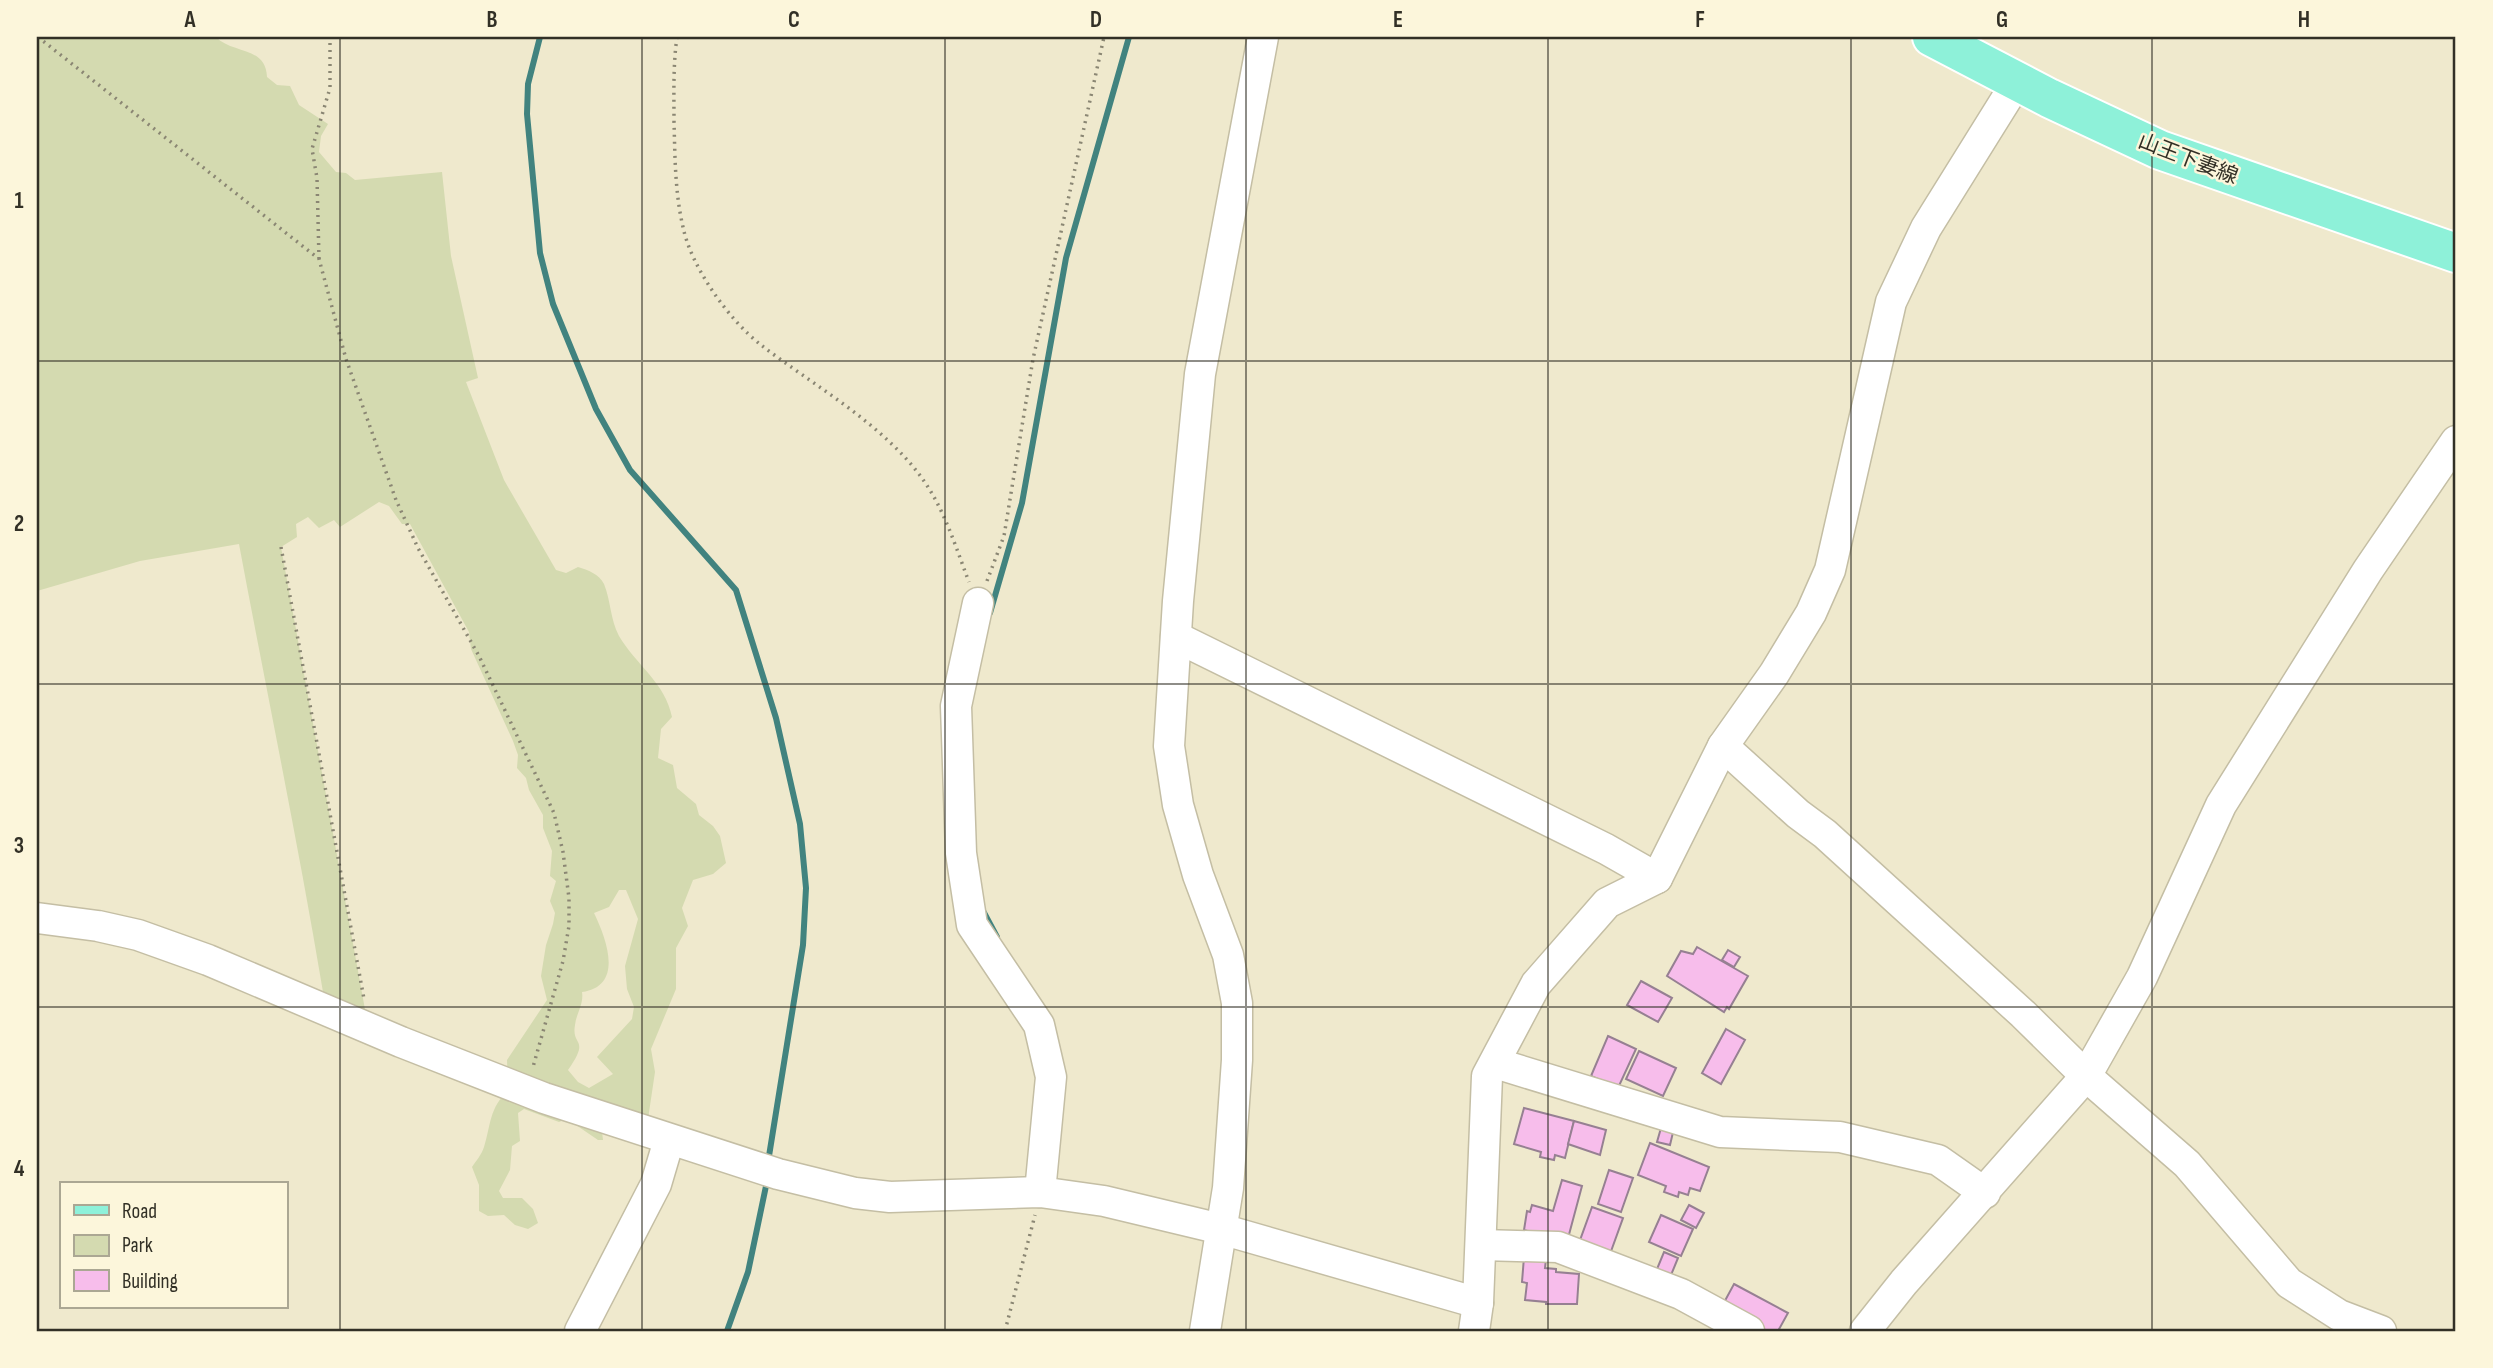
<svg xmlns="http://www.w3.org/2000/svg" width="2493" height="1368" viewBox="0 0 2493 1368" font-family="'Sofia Sans Condensed','Noto Sans JP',sans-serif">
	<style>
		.green { fill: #d4dab0; fill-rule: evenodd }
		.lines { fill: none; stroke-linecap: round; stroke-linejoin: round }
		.stream { stroke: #41837f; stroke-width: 6 }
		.building { fill: #f7bdeb; stroke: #968092; stroke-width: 2 }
		.minor-casing { stroke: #c4bea4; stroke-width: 33 }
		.major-casing { stroke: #fff; stroke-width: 42 }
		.path { stroke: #8a8673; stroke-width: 3.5; stroke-dasharray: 2 5; stroke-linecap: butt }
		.minor { stroke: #fff; stroke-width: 30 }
		.major { stroke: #8ef1d9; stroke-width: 38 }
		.grid { fill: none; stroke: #323026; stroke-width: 2; stroke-opacity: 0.55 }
		.labels { text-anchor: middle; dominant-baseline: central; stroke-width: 5; stroke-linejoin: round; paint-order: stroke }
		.street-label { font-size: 21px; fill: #323026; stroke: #fcf6db }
		.neatline { fill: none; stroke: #323026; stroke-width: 2.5 }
		.grid-label { font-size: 23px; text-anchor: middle; font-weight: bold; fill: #323026 }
	</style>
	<rect width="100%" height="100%" fill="#efe9cd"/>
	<!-- green -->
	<path class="green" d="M37,37h179c16,17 50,9 51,40l10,8 13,1 9,19 29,19 -7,12 -2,16 17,20 10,1 9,7 87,-8 9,84 27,122 -12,4 38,98 52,90 10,3 12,-6c10,3 21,7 26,17 7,17 6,35 15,52 17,29 46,46 53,81l-11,12 -3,29 15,7 4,23 19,16 3,11 14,11 7,10 6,27 -13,11 -20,6 -11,28 6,18 -12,22v41l-25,60 4,23 -7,47 -47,5 2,16h-5l-22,-15 1,-10 -18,7 -35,-13 -6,4 2,28 -8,5 -2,24 -11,21 4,7h19l11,11 5,14 -10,6 -13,-4 -11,-10 -16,1 -9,-5v-26l-7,-18c4,-6 10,-13 12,-20 7,-22 5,-39 24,-56l-1,-31 40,-60 -6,-24 5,-31 7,-21 2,-11 -5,-12 6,-20 -6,-5 2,-25 -9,-23v-13l-14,-25 -3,-12 -9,-10 1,-13 -5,-14 -42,-92 -2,-17 -59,-108h-8l-13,-18 -10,-4 -39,25 -6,-7 -15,8 -11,-11 -12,7 1,13 -16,10 85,468 -43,-23c-25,-150 -56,-298 -84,-448l-99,17 -103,30zM619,890h7l12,29 -13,47 2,23 7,18 -2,12 -35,38 16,17 -24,14 -11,-6 -10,-12c23,-33 3,-23 7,-45 1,-11 9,-21 7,-33 42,-6 25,-52 12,-79l15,-6z"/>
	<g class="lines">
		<!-- stream -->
		<g class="stream">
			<path d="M540,37l-12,47 -1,30 13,139 13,51 43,105 34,61 106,120 40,128 24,106 6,64 -3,57 -34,211"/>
			<path d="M990,613l32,-110 44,-245 63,-221"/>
			<path d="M982,909l15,28"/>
			<path d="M727,1331l21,-59 18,-86"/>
		</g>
	</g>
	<!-- building -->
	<g class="building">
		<path d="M1697,947l51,29 -19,33 -2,-2 -3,5 -57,-36 14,-25 12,3z"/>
		<path d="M1728,950l12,7 -6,10 -12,-7z"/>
		<path d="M1641,981l31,17 -14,24 -31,-17z"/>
		<path d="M1726,1029l19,11 -24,44 -19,-11z"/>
		<path d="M1608,1036l28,13 -18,39 -27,-12z"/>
		<path d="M1639,1051l37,17 -13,28 -37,-17z"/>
		<path d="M1524,1108l50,13 -9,37 -10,-3 -1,5 -14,-3 1,-5 -27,-8z"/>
		<path d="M1574,1121l32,9 -6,25 -32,-11z"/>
		<path d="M1663,1121l12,3 -5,21 -13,-3z"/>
		<path d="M1650,1143l59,24 -9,24 -10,-3 -2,7 -9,-3 -1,5 -14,-5 2,-6 -28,-11z"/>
		<path d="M1609,1170l24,8 -12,34 -23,-8z"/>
		<path d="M1562,1180l20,6 -15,56 -43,-12 3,-19 3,1 2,-7 21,6z"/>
		<path d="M1689,1205l15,8 -8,15 -15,-8z"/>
		<path d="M1592,1207l31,11 -13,36 -31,-11z"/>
		<path d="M1661,1215l32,14 -12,27 -32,-14z"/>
		<path d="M1664,1252l14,6 -7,17 -14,-6z"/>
		<path d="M1524,1257l22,2 -1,9 11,1v3l23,2 -2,30h-31v-2l-21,-2 2,-17 -5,-1z"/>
		<path d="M1734,1284l54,29 -10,18h-13l-44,-23z"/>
	</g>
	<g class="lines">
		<defs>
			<g id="minor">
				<path d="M978,603l-22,103 5,147 11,72 67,100 12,52 -11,115"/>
				<path d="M1176,637l430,212 51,29"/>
				<path d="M1723,746l75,68 27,20 198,180 63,62 101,88 102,119 50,32 42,16"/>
				<path d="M37,918l61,8 40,9 70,25 193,82 143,56 234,76 77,19 35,4 150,-5 64,9 117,28 257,74"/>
				<path d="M1495,1063l225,69 120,5 98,23 47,33"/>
				<path d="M1481,1245l77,2 123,47 68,37"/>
				<path d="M580,1331l76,-147 13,-44"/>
				<path d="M1205,1331l23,-143 9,-128v-57l-9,-48 -30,-80 -20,-70 -9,-59 9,-145 22,-227 63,-337"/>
				<path d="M1474,1331l4,-28 9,-227 49,-92 71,-81 50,-25 66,-132 51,-72 37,-61 19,-43 61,-268 35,-74 91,-146"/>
				<path d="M1865,1331l39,-49 182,-206 56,-99 79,-172 147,-235 88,-129"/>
			</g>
			<path id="major" d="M1932,37l117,61 111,52 296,103"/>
		</defs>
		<!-- minor casing -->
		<use href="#minor" class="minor-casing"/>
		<!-- major casing -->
		<use href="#major" class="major-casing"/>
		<!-- path -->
		<g class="path">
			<path d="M38,37l281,222 27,100 50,141 22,48 61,108 75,157 9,39 6,46v28l-6,35 -30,106"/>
			<path d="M677,37c-4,28 -3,56 -3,85 1,35 1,71 9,105 8,40 46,93 78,118 52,40 124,80 163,136 21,30 32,67 45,101"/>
			<path d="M319,259l-2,-81 -5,-29 18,-61v-51"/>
			<path d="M281,547l83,452"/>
			<path d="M987,581l17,-45 29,-177 71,-322"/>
			<path d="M1005,1331l30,-116"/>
		</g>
		<!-- minor -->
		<use href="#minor" class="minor"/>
		<!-- major -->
		<use href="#major" class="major"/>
	</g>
	<!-- grid -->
	<path class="grid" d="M340,37v1294M642,37v1294M945,37v1294M1246,37v1294M1548,37v1294M1851,37v1294M2152,37v1294M37,361h2419M37,684h2419M37,1007h2419"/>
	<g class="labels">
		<!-- street labels -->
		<g class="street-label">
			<text transform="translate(2188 159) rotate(21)">山王下妻線</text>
		</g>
	</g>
	<!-- border -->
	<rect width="2493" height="1368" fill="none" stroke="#fcf6db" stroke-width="77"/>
	<!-- legend -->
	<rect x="60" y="1182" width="228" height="126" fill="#fcf6db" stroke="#aba793" stroke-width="2"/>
	<rect x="74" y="1205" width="35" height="10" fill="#8ef1d9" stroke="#aba793" stroke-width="2"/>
	<text x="122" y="1218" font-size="21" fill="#323026">Road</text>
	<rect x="74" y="1235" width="35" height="21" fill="#d4dab0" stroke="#aba793" stroke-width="2"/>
	<text x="122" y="1252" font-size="21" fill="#323026">Park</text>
	<rect x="74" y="1270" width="35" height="21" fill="#f7bdeb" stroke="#aba793" stroke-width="2"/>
	<text x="122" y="1288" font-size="21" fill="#323026">Building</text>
	<rect x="38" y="38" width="2416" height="1292" class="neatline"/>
	<g class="grid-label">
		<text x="190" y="27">A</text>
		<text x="492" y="27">B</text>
		<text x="794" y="27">C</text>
		<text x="1096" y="27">D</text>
		<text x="1398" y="27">E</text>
		<text x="1700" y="27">F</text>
		<text x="2002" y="27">G</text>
		<text x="2304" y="27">H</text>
		<text x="19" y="208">1</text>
		<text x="19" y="531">2</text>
		<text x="19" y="853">3</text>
		<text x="19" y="1176">4</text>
	</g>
</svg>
